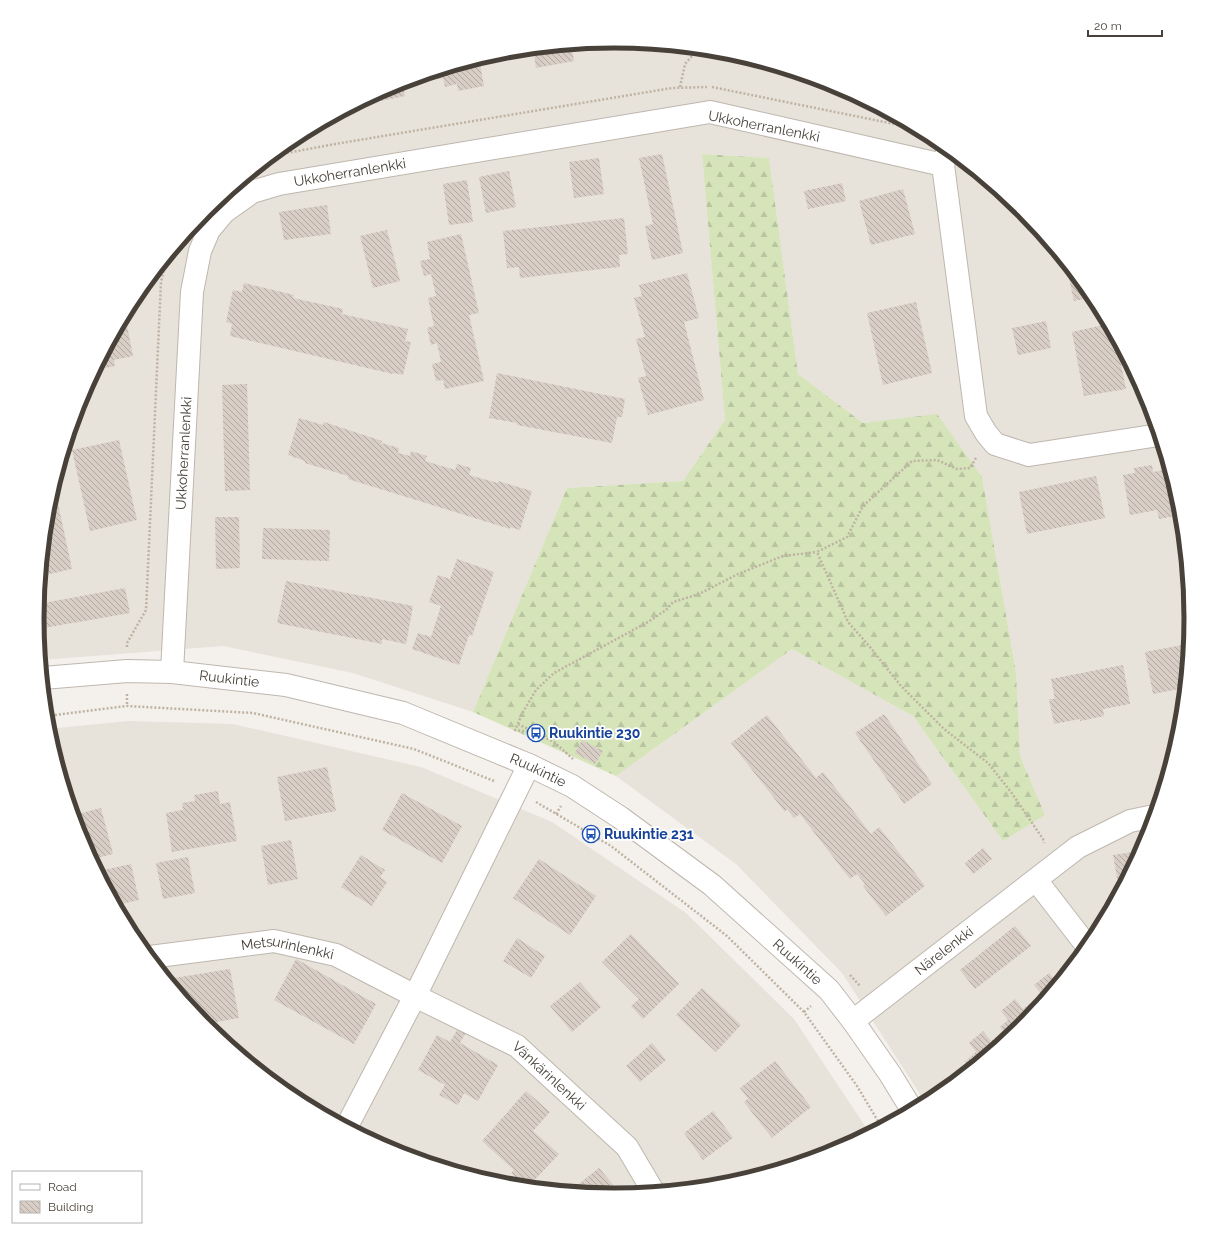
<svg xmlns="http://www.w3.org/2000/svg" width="1228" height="1235" viewBox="0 0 1228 1235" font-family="Raleway,sans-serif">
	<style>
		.residential { fill: #e7e2da }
		.forest { fill: url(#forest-firs) }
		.building { fill: url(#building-back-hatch) }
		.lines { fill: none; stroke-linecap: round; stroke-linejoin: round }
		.service-casing { stroke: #bfb7af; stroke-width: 15 }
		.minor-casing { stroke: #bfb7af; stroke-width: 24 }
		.tertiary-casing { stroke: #bfb7af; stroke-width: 24 }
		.path { stroke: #bfb2a2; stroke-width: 2.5; stroke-dasharray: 2 2; stroke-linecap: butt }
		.service { stroke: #fff; stroke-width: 13 }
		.minor { stroke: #fff; stroke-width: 22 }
		.tertiary { stroke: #fff; stroke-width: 22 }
		.labels { text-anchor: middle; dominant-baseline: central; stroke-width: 3.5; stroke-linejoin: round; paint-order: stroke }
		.street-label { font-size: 14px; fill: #48413a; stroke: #fff }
		.transit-label { font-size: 14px; font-weight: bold; fill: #164399; stroke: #fff; text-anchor: start }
		.rim { fill: none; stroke: #48413a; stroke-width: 5 }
	</style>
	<defs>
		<pattern id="forest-firs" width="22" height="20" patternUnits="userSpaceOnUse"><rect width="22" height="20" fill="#d5e4b9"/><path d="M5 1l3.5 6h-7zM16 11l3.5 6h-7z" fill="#b8c5a0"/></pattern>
		<pattern id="building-back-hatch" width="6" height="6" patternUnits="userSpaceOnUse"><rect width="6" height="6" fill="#d8cec5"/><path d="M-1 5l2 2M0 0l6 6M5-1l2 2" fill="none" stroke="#b1a9a1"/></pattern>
	</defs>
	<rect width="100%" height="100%" fill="#f4f1ec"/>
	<!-- residential -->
	<g class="residential">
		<path d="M614,41l58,5 1,6 91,11 71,22 100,53 87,72 72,87 53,100 33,108 11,113 -11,112 -33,109 -53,99 -72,88 -88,71 -9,5 -83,-129 -106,-109 -120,-88 176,-127 121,67 90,125 42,-26 -25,-59 -4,-84 -34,-195 -45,-62 -74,8 -65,-49 -29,-216 -67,-4 23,266 -42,61 -116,7 -94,224 -120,-39 -130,-27 -182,14 -4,-43 11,-112 33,-109 53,-99 72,-88 88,-71 99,-54 109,-32z"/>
		<path d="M128,721l105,3 188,43 131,55 134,91 108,106 75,113 -34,19 -109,32 -112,11 -113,-11 -108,-33 -100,-53 -87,-72 -72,-87 -53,-100 -33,-109z"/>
	</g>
	<!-- forest -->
	<g class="forest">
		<path d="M672,46l55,6 37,11 -92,-11z"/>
		<path d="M702,154l67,4 29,216 65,49 74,-9 45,63 34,195 4,84 25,59 -42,26 -90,-125 -121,-67 -176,127 -143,-64 94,-224 116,-7 42,-61z"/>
	</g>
	<!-- building -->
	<g class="building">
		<path d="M622,41l15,2 -14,3z"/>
		<path d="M571,45l3,16 -38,7 -2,-13 -4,1 -1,-7z"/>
		<path d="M479,58l5,28 -26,5 -1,-7 -12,3 -2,-9 -5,1 -1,-8z"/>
		<path d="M402,82l3,14 -49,10v-2l37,-20z"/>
		<path d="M662,154l21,99 -31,7 -7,-34 8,-2 -14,-66z"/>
		<path d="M599,158l5,36 -30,4 -5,-36z"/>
		<path d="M509,171l7,36 -30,6 -7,-36z"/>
		<path d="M467,180l6,42 -24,3 -6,-41z"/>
		<path d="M842,183l4,18 -38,8 -4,-18z"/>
		<path d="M903,189l12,45 -44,11 -12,-44z"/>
		<path d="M327,205l4,29 -47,6 -5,-28z"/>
		<path d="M624,218l4,36 -9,1 1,12 -100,11 -1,-11 -12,1 -4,-37z"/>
		<path d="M387,230l13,51 -27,7 -13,-52z"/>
		<path d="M461,234l18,79 -10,2 15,66 -39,8 -2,-9 -7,1 -4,-17 9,-2 -4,-19 -6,2 -4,-17 7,-2 -6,-28 8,-2 -5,-22 -7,2 -4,-15 10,-2 -3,-17z"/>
		<path d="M1065,262l12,15 17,20 -20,4z"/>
		<path d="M687,273l12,45 -15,4 20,78 -56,15 -10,-37 8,-2 -10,-37 9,-2 -11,-39 8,-2 -3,-11z"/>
		<path d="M244,283l50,12 -1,3 50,11 -1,5 66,15 -3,12 6,1 -8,33 -9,-2 -1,1 -163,-38 2,-12 -6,-2 7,-32 9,2z"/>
		<path d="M916,302l16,71 -49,12 -16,-72z"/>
		<path d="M125,315l8,41 -19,4 1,6 -20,4z"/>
		<path d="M1046,321l5,27 -33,7 -6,-27z"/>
		<path d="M1108,324l8,15 10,50 -42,7 -12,-64z"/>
		<path d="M497,373l128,26 -3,18h-5l-5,26 -95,-18v-2l-28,-5z"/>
		<path d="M247,384l3,106 -25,1 -3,-106z"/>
		<path d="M299,418l24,7 1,-3 58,19 -1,2 18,5 -1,5 12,3 1,-5 16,5 -2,5 30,9 2,-6 14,4 -2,7 29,8v-2l34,10 -12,39 -10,-3v2l-162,-50v-3l-43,-13v-2l-17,-6z"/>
		<path d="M119,440l18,80 -47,11 -18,-81z"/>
		<path d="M1152,465l1,7 16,-3 11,36 1,10 -22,4 -2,-9 -27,5 -7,-40 12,-2 -1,-5z"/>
		<path d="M1096,476l9,42 -78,16 -8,-42z"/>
		<path d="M54,485l18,84 -31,7 7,-71z"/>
		<path d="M215,517h24l1,51 -24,1z"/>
		<path d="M263,528l67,2 -1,31 -67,-2z"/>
		<path d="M457,559l37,13 -22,64 -3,-1 -10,30 -47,-16 6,-16 13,4 10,-31 -12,-4 9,-27 12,4z"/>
		<path d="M286,581l127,25 -7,38 -24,-5v5l-105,-21z"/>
		<path d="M125,588l5,25 -92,16 -1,-12 1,-13z"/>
		<path d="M1188,644l-4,44 -31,6 -8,-42z"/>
		<path d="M1123,665l7,39 -27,5 1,7 -24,5v-2l-26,5 -5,-25h6l-4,-20z"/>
		<path d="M884,714l48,70 -28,20 -49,-71z"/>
		<path d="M767,715l49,63 7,-6 48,62 8,-7 46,59 -39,30 -23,-30 2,-2 -8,-10 -7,5 -50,-65 -6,4 -7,-9 -2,3 -54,-69z"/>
		<path d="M582,740l21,11 -8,13 -20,-11z"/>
		<path d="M327,767l9,44 -51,10 -8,-44z"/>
		<path d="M218,791l2,13 10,-2 7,39 -65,11 -6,-39 17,-3 -1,-7 13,-2 -1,-6z"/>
		<path d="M402,793l60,33 -20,37 -60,-33z"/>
		<path d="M101,808l12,46 -21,5 -11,-21 -7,-23z"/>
		<path d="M291,840l7,39 -30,6 -7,-39z"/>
		<path d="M983,848l9,11 -19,15 -8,-11z"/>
		<path d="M1140,851l-20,37 -1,1 -6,-34z"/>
		<path d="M361,855l24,15 -5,7 7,5 -15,24 -31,-19z"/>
		<path d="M188,857l7,36 -32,6 -7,-36z"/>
		<path d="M539,859l57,37 -26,39 -57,-37z"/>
		<path d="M131,864l8,36 -22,5 -18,-34z"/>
		<path d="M1015,926l16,20 -56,43 -15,-19z"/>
		<path d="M631,934l48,50 -36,35 -12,-13 8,-7 -37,-37z"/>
		<path d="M517,938l28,18 -14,22 -28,-17z"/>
		<path d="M296,959l80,45 -22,40 -80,-44z"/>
		<path d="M230,969l9,49 -34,6 -37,-45z"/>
		<path d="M1049,973l8,10 -35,43 -52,42 -5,-6 11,-10 -7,-9 14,-12 8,10 12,-10 -3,-4 8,-7 -7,-9 14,-12 8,10 19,-15 -8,-9z"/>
		<path d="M580,982l21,25 -29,25 -22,-26z"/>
		<path d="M702,988l39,37 -25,27 -40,-37z"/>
		<path d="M461,1023l8,4 -9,16 38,22 -20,36 -14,-8 -6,12 -19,-10 6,-10 -27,-15 19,-35 13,7z"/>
		<path d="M652,1043l14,17 -26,22 -14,-16z"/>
		<path d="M775,1061l36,46 -39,31 -28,-36 4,-3 -8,-11z"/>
		<path d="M526,1091l24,21 -17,19 26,23 -30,32h-4l-14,-13 3,-3 -32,-29z"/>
		<path d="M713,1111l20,27 -30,22 -19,-27z"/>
		<path d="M382,1139l23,15 -12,-4 -13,-7z"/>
		<path d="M599,1168l21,25 -1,1h-5l-43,-4z"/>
	</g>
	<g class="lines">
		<defs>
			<path id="service" d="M197,221l12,9"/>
			<g id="minor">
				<path d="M948,149l-5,16 33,251 10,17 9,11 34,11 130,-20"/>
				<path id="s1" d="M172,672l20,-380 8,-41 9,-21 15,-18 28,-20 27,-8 431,-72 233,53"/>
				<path d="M1036,880l51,66"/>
				<path id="s2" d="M150,957l124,-16 62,14 79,41 102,50 110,101 26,44"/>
				<path id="s3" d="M853,1021l225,-174 52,-26 24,-5"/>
				<path d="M347,1126l68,-130 114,-231"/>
			</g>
			<g id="tertiary">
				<path id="s4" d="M43,678l84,-7 45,1 114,13 117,28 126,52 43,21 49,32 91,67 117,105 24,31 37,53 22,36"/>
			</g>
		</defs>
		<!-- service casing -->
		<use href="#service" class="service-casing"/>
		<!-- minor casing -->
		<use href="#minor" class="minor-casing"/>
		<!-- tertiary casing -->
		<use href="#tertiary" class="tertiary-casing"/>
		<!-- path -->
		<g class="path">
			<path d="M680,87l5,-23 13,-15"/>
			<path d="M712,87l207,42"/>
			<path d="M271,156l64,-12 337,-56 35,-1"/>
			<path d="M976,458l-6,10 -13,1 -20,-9 -25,1 -49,45 -16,31 -30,15 31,70 22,25 31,39 43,43 44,34 23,29 32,47 1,4"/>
			<path d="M127,647v-4l19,-33 15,-328 6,-25"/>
			<path d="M127,694v12"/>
			<path d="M47,716l80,-10 126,7 161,36 80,32"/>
			<path d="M518,724l36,18 19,17"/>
			<path d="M536,733l-21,-3 8,-18 13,-22 18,-17 94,-51 18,-12 7,-8 26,-8 39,-20 45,-18 34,-4"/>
			<path d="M536,802l75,44 116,90 77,76 53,74 24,40"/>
			<path d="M556,814l5,-8"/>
			<path d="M850,975l10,11"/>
			<path d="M804,1012l7,-6"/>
		</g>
		<!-- service -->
		<use href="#service" class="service"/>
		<!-- minor -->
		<use href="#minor" class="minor"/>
		<!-- tertiary -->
		<use href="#tertiary" class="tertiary"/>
	</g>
	<!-- icons -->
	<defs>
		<symbol id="bus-ring" viewBox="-11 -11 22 22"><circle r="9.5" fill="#fff" stroke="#1a4fb4" stroke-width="1.5"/><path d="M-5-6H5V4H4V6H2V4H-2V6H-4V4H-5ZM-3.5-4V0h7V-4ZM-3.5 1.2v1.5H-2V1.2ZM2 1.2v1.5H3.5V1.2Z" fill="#1a4fb4"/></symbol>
	</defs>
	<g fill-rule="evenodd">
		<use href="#bus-ring" x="526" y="723" width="20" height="20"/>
		<use href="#bus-ring" x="581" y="824" width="20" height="20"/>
	</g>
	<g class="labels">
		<!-- street labels -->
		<g class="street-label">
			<text transform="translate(764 126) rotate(11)">Ukkoherranlenkki</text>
			<text stroke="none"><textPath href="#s1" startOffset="603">Ukkoherranlenkki</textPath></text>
			<text stroke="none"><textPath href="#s1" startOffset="219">Ukkoherranlenkki</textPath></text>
			<text stroke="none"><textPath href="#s4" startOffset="187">Ruukintie</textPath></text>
			<text stroke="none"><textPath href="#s4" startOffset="511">Ruukintie</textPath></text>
			<text stroke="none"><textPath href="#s3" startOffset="115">Närelenkki</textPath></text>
			<text stroke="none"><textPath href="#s2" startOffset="139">Metsurinlenkki</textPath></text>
			<text stroke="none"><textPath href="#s4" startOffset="835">Ruukintie</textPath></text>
			<text stroke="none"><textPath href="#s2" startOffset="435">Vänkärinlenkki</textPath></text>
		</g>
		<!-- transit labels -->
		<g class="transit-label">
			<text x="549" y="733">Ruukintie 230</text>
			<text x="604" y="834">Ruukintie 231</text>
		</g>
	</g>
	<!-- crop -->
	<path d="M0 0H1228V1235H0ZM44 618a570 570 0 1 1 1140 0a570 570 0 1 1-1140 0Z" fill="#fff" fill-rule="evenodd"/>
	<path class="rim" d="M44 618a570 570 0 1 1 1140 0a570 570 0 1 1-1140 0Z"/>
	<!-- legend -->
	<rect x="12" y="1171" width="130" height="52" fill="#ffffff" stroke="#b6b3b0"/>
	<rect x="20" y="1184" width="20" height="6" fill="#ffffff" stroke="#b6b3b0"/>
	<text x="48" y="1191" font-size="12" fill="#48413a">Road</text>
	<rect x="20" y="1201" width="20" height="12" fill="url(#building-back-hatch)" stroke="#b6b3b0"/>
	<text x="48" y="1211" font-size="12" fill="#48413a">Building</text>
	<!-- scale -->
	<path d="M1088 30v6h74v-6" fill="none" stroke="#48413a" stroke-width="2"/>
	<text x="1094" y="30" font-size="12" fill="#48413a" stroke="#ffffff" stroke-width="3" paint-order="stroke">20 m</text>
</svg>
